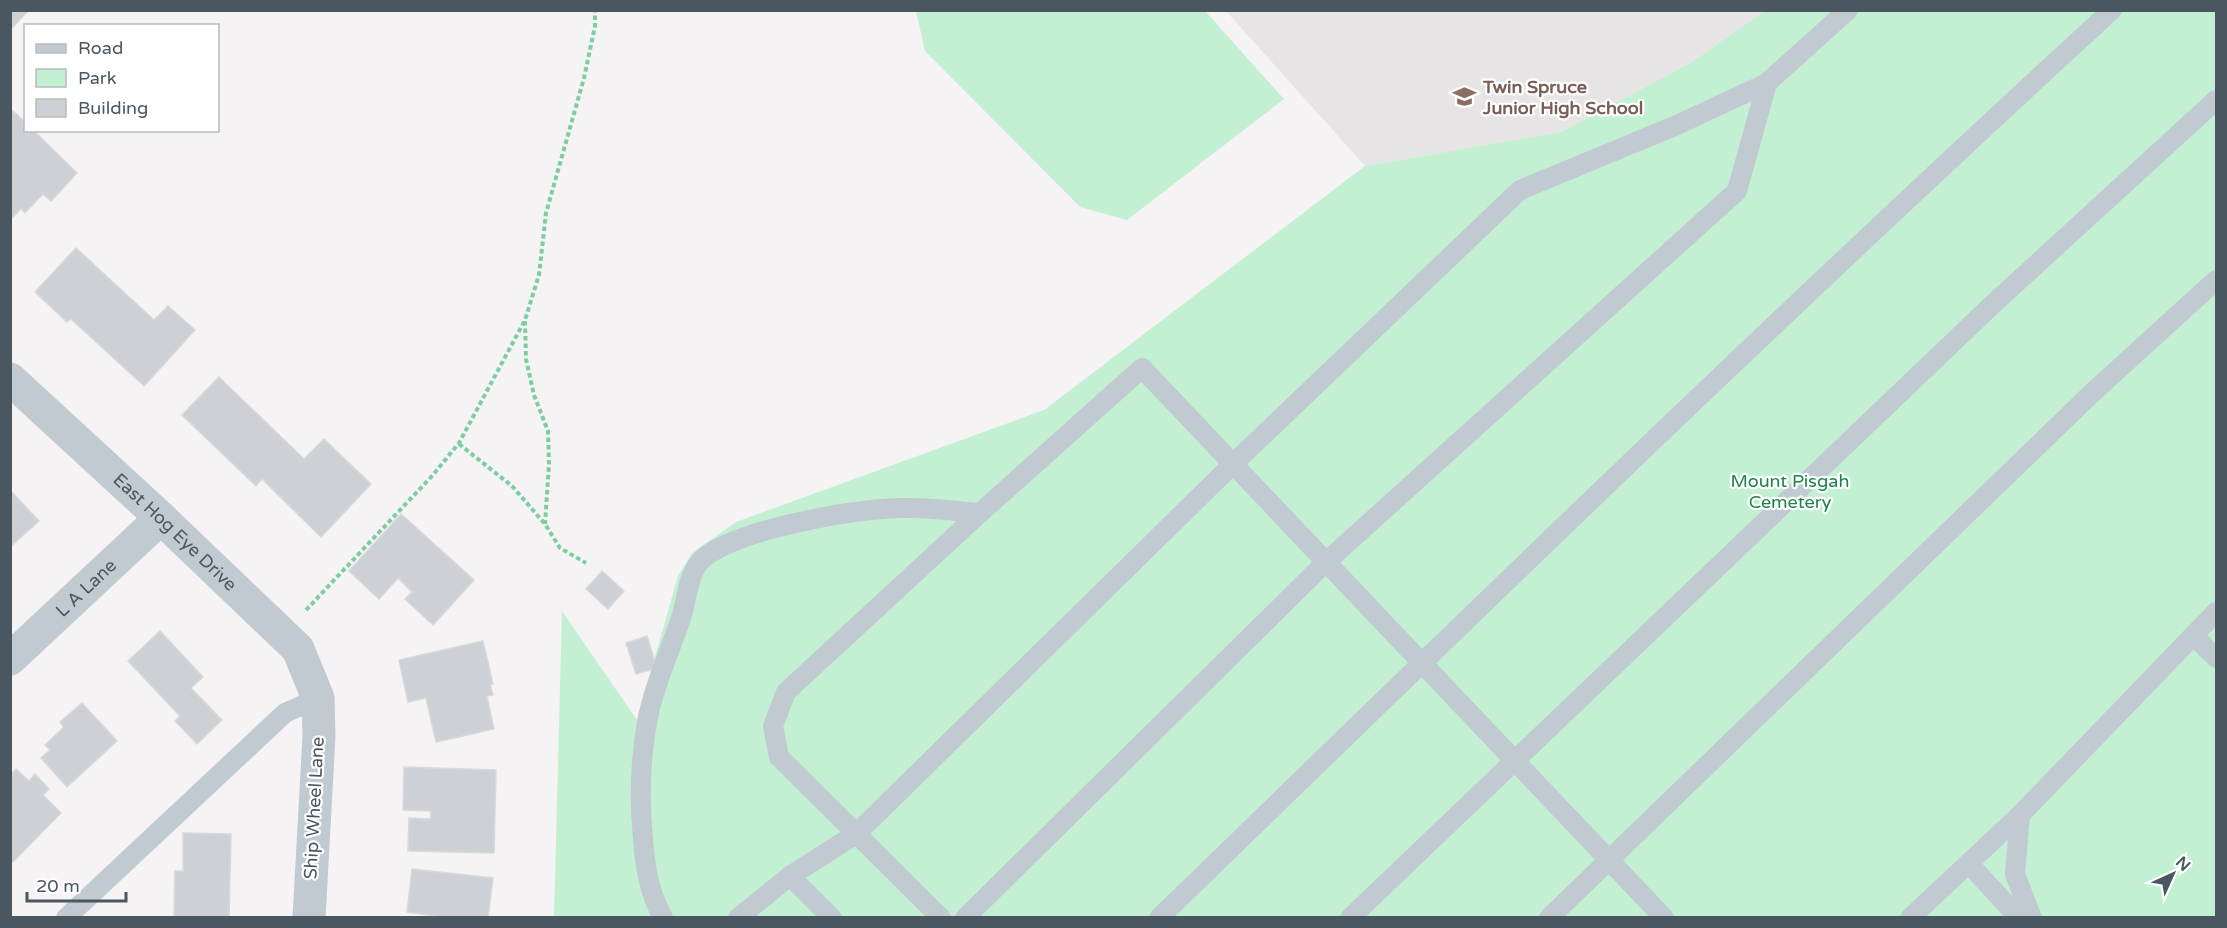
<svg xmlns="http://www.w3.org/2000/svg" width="2227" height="928" viewBox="0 0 2227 928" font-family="'Varela Round',sans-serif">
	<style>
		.education { fill: #e6e4e5 }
		.green { fill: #c3f0d2 }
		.building { fill: #cdd0d4; stroke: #d7d9dd; stroke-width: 1.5 }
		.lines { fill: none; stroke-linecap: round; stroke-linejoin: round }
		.path { stroke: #7bcea1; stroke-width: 4; stroke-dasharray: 4.5 3; stroke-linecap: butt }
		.service { stroke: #c1cad1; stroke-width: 20 }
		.minor { stroke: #c1cad1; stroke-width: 33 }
		.labels { text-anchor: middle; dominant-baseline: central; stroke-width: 4.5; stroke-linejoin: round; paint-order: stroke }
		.education-label { font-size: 18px; font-weight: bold; fill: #785e54; stroke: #fff; text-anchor: start }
		.park-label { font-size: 18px; fill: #198349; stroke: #fff }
		.street-label { font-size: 18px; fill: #4a5760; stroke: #fff }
	</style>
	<rect width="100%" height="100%" fill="#f5f3f3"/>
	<!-- education -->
	<path class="education" d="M1226,11h539l-75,52 -129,69 -196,34z"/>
	<!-- green -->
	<g class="green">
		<path d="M916,11h289l79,88 -157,121 -47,-13 -155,-156z"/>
		<path d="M1765,11h451v906l-1662,1 8,-307 75,109 41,-144 14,-23 44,-31 308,-112 321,-244 196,-34 129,-69z"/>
	</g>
	<!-- building -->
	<g class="building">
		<path d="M10,10h19l-19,20z"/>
		<path d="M13,111l13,12v7h7l44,43 -26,28 -8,-7 -18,19 -4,-4 -11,11v-107z"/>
		<path d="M76,248l78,72 14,-14 27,24 -51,56 -73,-67 -4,3 -32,-30z"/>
		<path d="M219,377l85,82 20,-20 47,45 -50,53 -59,-58 -6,7 -74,-71z"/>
		<path d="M10,490l29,31 -29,26z"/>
		<path d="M401,514l73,66 -41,45 -28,-26 7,-7 -14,-14 -19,21 -30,-28z"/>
		<path d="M602,571l22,20 -16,18 -22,-20z"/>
		<path d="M160,631l43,46 -12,11 31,32 -25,24 -22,-23 5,-5 -52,-55z"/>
		<path d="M647,636l10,32 -21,6 -10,-31z"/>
		<path d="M483,641l10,43 -3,1 3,10 -6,1 7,33 -58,13 -10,-44 -18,4 -9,-42z"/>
		<path d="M82,703l35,38 -50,46 -26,-29 9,-8 -5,-5 19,-18 -4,-5z"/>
		<path d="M404,767l92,3 -2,83 -86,-2 1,-33 21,1 1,-8 -28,-1z"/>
		<path d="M16,769l13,12 6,-7 14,15 -6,6 18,18 -51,52v-90z"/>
		<path d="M183,833l48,1 -2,84h-55l1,-47h8z"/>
		<path d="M412,869l81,9 -5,40h-52v-2l-29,-4z"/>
	</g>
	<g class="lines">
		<!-- path -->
		<g class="path">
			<path d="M525,321l1,38 8,36 14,36 1,33 -4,60"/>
			<path d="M459,444l53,42 33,38 15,24 26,15"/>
			<path d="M306,610l126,-134 27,-33 66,-123 14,-45 7,-62 38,-135 11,-52v-16"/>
		</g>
		<!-- service -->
		<g class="service">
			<path d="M2194,636l22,22"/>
			<path d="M2020,815l-5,59 17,44"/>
			<path d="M1970,865l49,53"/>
			<path d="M790,876l42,42"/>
			<path d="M66,918l219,-205 33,-15"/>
			<path d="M663,918c-14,-26 -18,-51 -20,-79 -4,-41 -3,-81 5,-122 7,-34 22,-66 33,-99 7,-20 6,-48 25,-62 38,-28 148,-47 197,-48 25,-1 51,3 77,5"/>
			<path d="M738,918l52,-42 66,-42 377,-370 287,-274 157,-65 90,-42 81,-73"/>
			<path d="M941,918l-162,-161 -6,-31 13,-34 194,-179 162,-145 522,550"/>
			<path d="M965,918l361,-356 411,-371 30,-108"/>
			<path d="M1159,918c315,-306 629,-611 953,-908"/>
			<path d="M1350,918l642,-613 224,-205"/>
			<path d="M1549,918l542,-524 125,-114"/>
			<path d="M1910,918l110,-103 196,-203"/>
		</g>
		<!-- minor -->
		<g class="minor">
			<path id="s1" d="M10,379l151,139 137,131 20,49 1,38 -10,182"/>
			<path id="s2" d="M10,659l151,-141"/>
		</g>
	</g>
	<!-- icons -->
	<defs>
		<symbol id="school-bare" viewBox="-9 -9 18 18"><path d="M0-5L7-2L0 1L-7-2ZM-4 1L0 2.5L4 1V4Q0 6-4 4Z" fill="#8d6e63" stroke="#fff" stroke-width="2.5" paint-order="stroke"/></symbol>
	</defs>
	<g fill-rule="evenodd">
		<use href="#school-bare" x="1448" y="80" width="33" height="33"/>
	</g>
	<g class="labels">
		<!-- education labels -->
		<g class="education-label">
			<text x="1483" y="87">Twin Spruce<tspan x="1483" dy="21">Junior High School</tspan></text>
		</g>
		<!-- park labels -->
		<g class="park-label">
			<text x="1790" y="481">Mount Pisgah<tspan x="1790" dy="21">Cemetery</tspan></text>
		</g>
		<!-- street labels -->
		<g class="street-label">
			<text stroke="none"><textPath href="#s1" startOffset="225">East Hog Eye Drive</textPath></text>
			<text stroke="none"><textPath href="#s2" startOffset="104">L A Lane</textPath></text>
			<text transform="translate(314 808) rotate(-87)">Ship Wheel Lane</text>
		</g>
	</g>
	<!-- border -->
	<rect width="2227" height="928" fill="none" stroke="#4a5760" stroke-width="24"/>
	<!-- legend -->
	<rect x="24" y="24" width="195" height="108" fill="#ffffff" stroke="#b7bcbf" stroke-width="1.5"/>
	<rect x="36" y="44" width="30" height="9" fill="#c1cad1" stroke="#b7bcbf" stroke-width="1.5"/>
	<text x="78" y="54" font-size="18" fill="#4a5760">Road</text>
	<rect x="36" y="69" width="30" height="18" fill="#c3f0d2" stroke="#b7bcbf" stroke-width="1.5"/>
	<text x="78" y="84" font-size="18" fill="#4a5760">Park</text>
	<rect x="36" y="99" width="30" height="18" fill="#cdd0d4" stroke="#b7bcbf" stroke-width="1.5"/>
	<text x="78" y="114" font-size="18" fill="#4a5760">Building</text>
	<!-- north arrow -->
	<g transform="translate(2173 874) rotate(45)" stroke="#ffffff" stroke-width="4.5" paint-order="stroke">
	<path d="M0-4.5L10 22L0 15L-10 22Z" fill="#4a5760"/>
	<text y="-9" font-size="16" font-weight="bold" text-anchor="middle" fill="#4a5760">N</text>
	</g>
	<!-- scale -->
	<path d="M27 892v9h99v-9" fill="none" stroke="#4a5760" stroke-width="3"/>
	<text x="36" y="892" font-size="18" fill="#4a5760" stroke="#ffffff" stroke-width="4.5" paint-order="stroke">20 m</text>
</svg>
